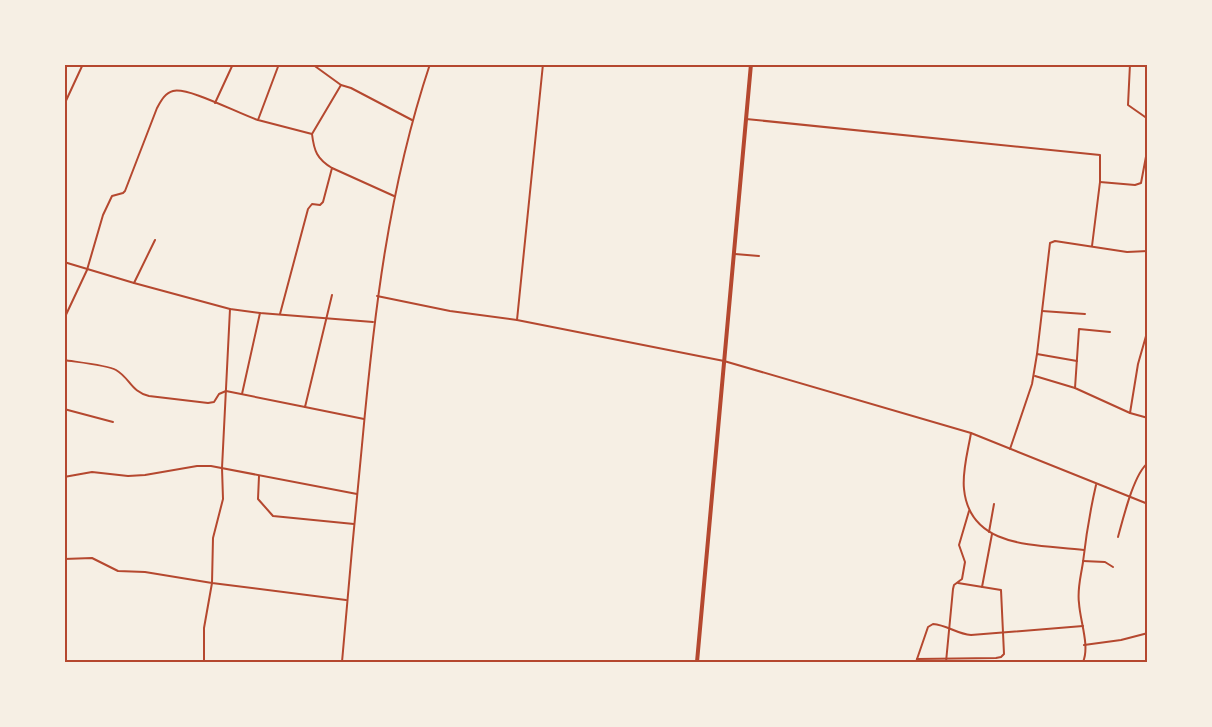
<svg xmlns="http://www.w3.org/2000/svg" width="1212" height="727" viewBox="0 0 1212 727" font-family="Rubik,sans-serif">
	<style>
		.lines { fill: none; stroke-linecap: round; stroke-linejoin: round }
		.minor { stroke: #b5482f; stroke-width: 2 }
		.primary { stroke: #b5482f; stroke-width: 4 }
		.neatline { fill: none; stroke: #b5482f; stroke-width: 2 }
	</style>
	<rect width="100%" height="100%" fill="#f6efe4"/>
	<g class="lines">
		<!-- minor -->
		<g class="minor">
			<path d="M279,64l-21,56 54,14"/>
			<path d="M312,64l29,21"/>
			<path d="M1130,64l-2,41 20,14"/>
			<path d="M215,103l18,-39"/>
			<path d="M64,105l19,-41"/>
			<path d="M746,119l354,36v27l-8,64"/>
			<path d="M332,168c-15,-9 -18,-17 -20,-34l29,-49 10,3 61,32"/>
			<path d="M1100,182l35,3 6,-2 7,-37"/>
			<path d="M735,254l24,2"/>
			<path d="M64,262l70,21 96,26 30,4 113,9"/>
			<path d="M134,283l21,-43"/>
			<path d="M377,296l73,15 67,9 207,41 247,72 177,71"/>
			<path d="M230,309l-8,159 1,31 -10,39 -1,45 134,17"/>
			<path d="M1042,311l43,3"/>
			<path d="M280,314l28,-105 4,-5 8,1 3,-3 9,-34 62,28"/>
			<path d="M64,319l23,-49 16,-55 9,-19 11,-3 2,-2 32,-83c4,-7 8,-15 16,-17 16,-4 66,23 85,29"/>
			<path d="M517,320l26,-256"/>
			<path d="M1110,332l-31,-3 -4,59 55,25 18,5"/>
			<path d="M1037,354l40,7"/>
			<path d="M64,360c12,2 43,5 52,10 14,8 15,22 33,26l59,7 6,-1 5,-8 7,-3 79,16 27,-112"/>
			<path d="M1035,376l40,12"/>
			<path d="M242,394l18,-81"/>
			<path d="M305,407l59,12"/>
			<path d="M64,409l49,13"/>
			<path d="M1130,413l8,-49 10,-35"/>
			<path d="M971,433c-3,18 -9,38 -7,56 6,61 74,55 120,61"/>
			<path d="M1010,449l22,-65 5,-30 13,-111 5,-2 72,11 21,-1"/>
			<path d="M259,476l-1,23 15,17 81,8"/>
			<path d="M64,477l28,-5 36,4 17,-1 52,-9h14l146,28"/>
			<path d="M989,532l5,-28"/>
			<path d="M1118,537c5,-18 16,-64 30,-74"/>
			<path d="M64,559l28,-1 26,13 27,1 67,11 -8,45v34"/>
			<path d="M1083,561l22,1 8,5"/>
			<path d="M982,587l10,-53"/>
			<path d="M1084,645l37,-5 27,-7"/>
			<path d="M917,659l79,-1 5,-1 3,-3 -3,-64 -43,-7"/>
			<path d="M342,662c6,-72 13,-145 20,-217 12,-131 26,-255 68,-381"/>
			<path d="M916,662l12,-35 5,-3c14,1 24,10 38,11l112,-9"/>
			<path d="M946,662l7,-73 1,-4 8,-6 3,-17 -6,-17 10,-34"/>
			<path d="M1083,662c7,-16 -3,-41 -4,-59 -2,-14 2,-27 4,-41 3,-26 7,-51 13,-77"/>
		</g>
		<!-- primary -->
		<path class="primary" d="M697,662l54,-598"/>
	</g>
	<!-- border -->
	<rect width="1212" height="727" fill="none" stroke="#f6efe4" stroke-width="132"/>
	<rect x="66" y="66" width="1080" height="595" class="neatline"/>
</svg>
